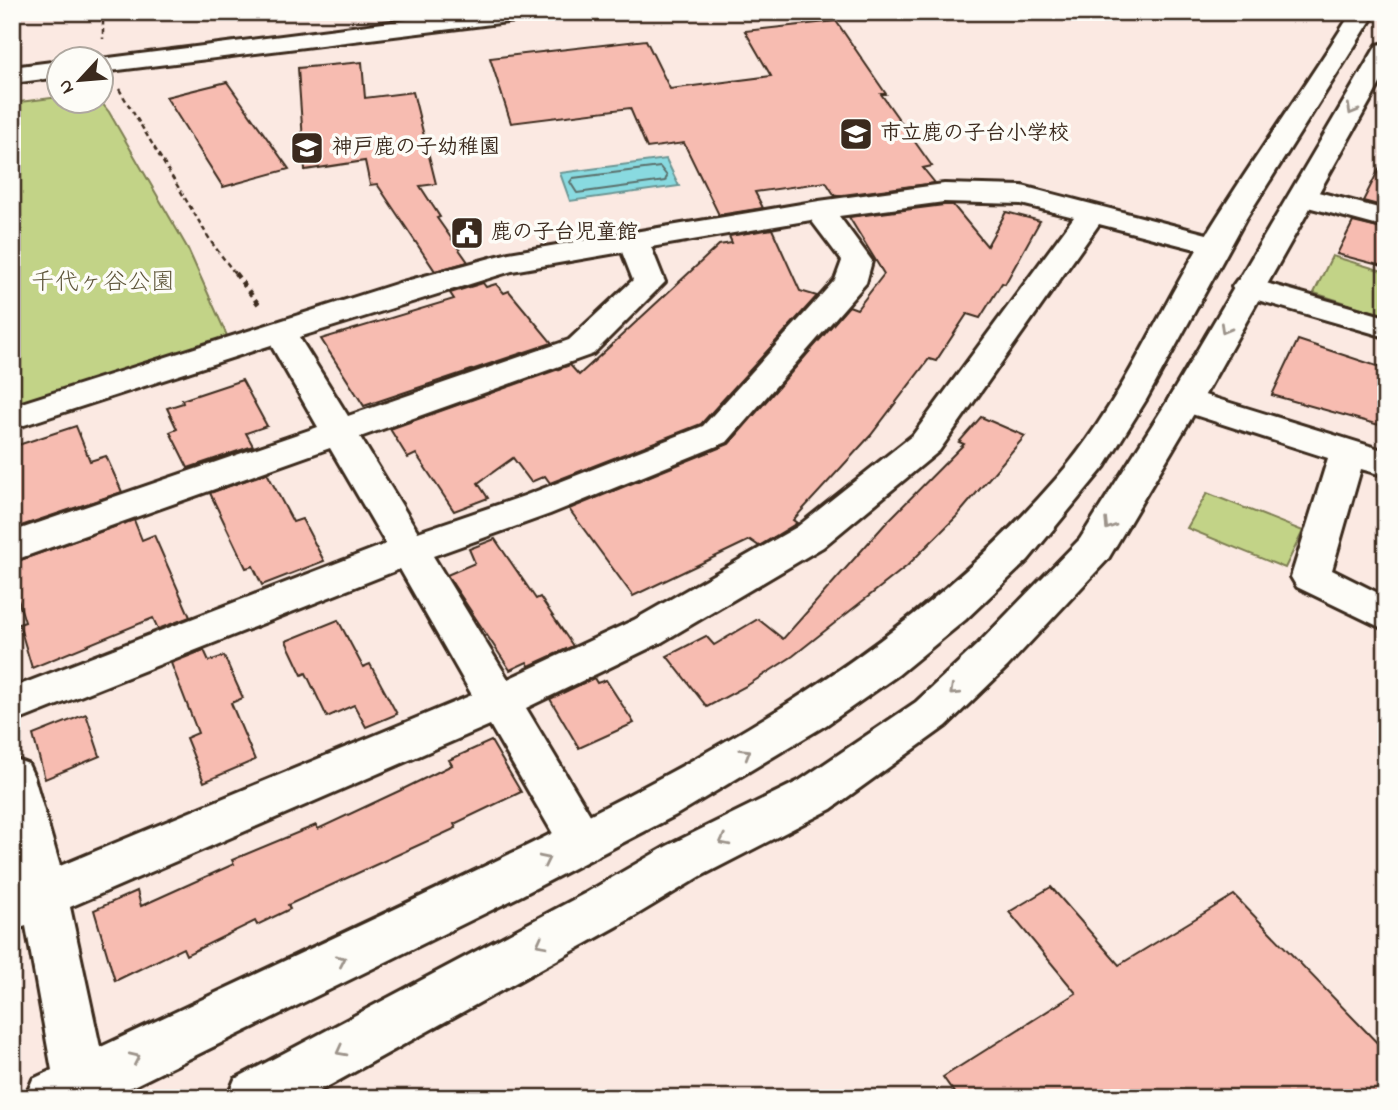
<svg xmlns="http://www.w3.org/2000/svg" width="1398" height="1110" viewBox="0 0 1398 1110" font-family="'Indie Flower','Klee One',sans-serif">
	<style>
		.green { fill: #c2d387; stroke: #7e7e52; stroke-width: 2 }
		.water { fill: #89dae0; stroke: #6a9492; stroke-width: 2 }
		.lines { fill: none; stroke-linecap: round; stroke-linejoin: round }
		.shore { stroke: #5a706c; stroke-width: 2 }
		.building { fill: #f7bcb1; stroke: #3b2a1e; stroke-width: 2 }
		.street-casing { stroke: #3b2a1e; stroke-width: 6 }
		.secondary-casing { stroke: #3b2a1e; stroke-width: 6 }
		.path-far1 { stroke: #3b2a1e; stroke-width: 2.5; stroke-dasharray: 5 3.5; stroke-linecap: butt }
		.path { stroke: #3b2a1e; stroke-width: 4.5; stroke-dasharray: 6 5; stroke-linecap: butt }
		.street { fill: #fdfcf7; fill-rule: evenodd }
		.secondary { fill: #fdfcf7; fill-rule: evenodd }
		.oneway { stroke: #9c938a }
		.labels { text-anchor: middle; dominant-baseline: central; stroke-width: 7; stroke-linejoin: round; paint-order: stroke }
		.far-poi-label { font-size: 21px; font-weight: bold; fill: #3b2a1e; stroke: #fdfcf7; text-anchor: start }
		.park-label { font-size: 24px; fill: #5d5438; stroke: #fdfcf7 }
	</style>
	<rect width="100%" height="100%" fill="#fbe9e2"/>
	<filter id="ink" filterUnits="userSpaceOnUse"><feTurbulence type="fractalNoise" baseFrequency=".0143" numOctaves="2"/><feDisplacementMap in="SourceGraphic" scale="14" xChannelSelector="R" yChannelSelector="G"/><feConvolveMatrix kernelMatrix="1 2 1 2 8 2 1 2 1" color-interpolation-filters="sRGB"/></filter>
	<g filter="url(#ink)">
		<!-- green -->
		<g class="green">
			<path d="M59,97l1,5h41l8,10 79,137 40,89 -216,68v-303z"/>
			<path d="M1332,256l54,16v30l-5,12 -67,-21z"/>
			<path d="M1207,493l96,38 -18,37 -98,-40z"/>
		</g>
		<!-- water -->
		<path class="water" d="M666,159l13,27 -109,15 -10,-28z"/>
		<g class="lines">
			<!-- shore -->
			<path class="shore" d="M660,167l7,9 -2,5 -88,12 -7,-11 3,-4z"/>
		</g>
		<!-- building -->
		<g class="building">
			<path d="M836,21l50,73h-5l51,72 -9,2 12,15 -100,13 -9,-14 -71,10 8,16 -44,7 -35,-72 -37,5 -17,-40 -119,15 -21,-65 156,-18 24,49 101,-13 -26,-45z"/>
			<path d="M362,62l3,36 48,-6 23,92 -16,2 20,31 -3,1 31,44 -33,9 -58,-87 -7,1 -5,-24 -60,9 -7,-102z"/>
			<path d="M227,82l62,87 -66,18 -57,-90z"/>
			<path d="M1386,155v52l-23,-6z"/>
			<path d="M944,205h9l34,41 19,-34 34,9 -35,63 -3,-1 -22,35 -13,-4 -31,47 -7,-2 -58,76 -78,85 4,3 -38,23 -9,-6 -117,56 -64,-87 160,-65 120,-138 8,3 27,-35 -35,-57z"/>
			<path d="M1353,222l33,8v37l-49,-13z"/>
			<path d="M772,229l28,62 17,5 -116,128 -151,59 -5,-7 -14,6 -18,-24 -35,25 10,15 -34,13 -38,-57 -8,4 -18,-29 180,-64 9,10 140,-130 13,-2 -3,-7z"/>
			<path d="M483,283l3,4 10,-3 8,9 5,-2 43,52 -188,63 -43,-67 133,-40 -4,-6z"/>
			<path d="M1298,340l88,29v58l-114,-32z"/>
			<path d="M242,380l25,46 -21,7 7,13 -65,22 -18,-36 7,-3 -10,-21 16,-5 -1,-3z"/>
			<path d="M981,417l44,19 -68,80 -50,50 -114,90 -45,29 -41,22 -40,-51 39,-20 8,9 44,-26 25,20 103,-116 78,-79 -5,-2z"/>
			<path d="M76,426l14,35 16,-5 16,36 -110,37v-82z"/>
			<path d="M267,473l26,49 9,-3 22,42 -62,24 -9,-19 -7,2 -36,-75z"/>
			<path d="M134,520l8,20 12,-5 36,82 -32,12 -5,-11 -121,50 -13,-44 6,-2 -13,-42v-17z"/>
			<path d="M495,539l41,60 4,-2 33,49 -44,20 -2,-4 -17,8 -63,-95 28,-12 -6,-14z"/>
			<path d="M338,620l25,47 7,-3 27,50 -31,13 -12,-22 -27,12 -21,-44 -4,2 -16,-34z"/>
			<path d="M204,650l5,11 15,-5 19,42 -12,5 24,57 -51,22 -18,-44 12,-5 -27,-70z"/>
			<path d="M594,678l3,5 9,-3 28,43 -55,25 -29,-49z"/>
			<path d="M86,714l14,42 -55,23 -12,-44z"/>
			<path d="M491,741l30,51 -67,32 2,4 -168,77 2,4 -33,16 -2,-4 -69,34 -3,-7 -68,33 -21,-71 43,-19 4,15 93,-42 -2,-4 84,-35 2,4 81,-38 53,-26 -3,-5z"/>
			<path d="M1051,887l68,78 115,-70 152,157v46h-428l-15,-21 133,-84 -67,-81z"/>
		</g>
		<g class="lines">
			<defs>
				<g id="street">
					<path d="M944,184l78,2 204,53 4,6 -4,6 -11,3 -116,-30 -160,227 -116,96 -161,95 -136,66 72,120 7,14 -7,14 -16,6 -16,-6 -76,-131 -420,182 41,191h-54l-31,-172 -14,5v-45l5,-2 -5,-20v-106l16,6 6,13 26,89 412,-171 -72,-126 -388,154v-35l374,-144 -56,-96 -318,113v-29l306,-105 -47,-82 -259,84v-23l387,-123 110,-30 310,-52zM944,202l77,2 53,13 -161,218 -116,92 -163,93 -126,59 -75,-123 117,-42 177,-72 139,-159 6,-22 -33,-45zM811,220l31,41 -7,19 -132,146 -179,70 -106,36 -58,-95 233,-83 72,-72 -14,-35zM622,252l11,28 -64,60 -221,76 -49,-79 213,-66z"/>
					<path d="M1303,188l83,22v18l-93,-25 -4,-6 4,-6z"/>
					<path d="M1248,278l138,39v20l-149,-43 -5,-7 5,-7z"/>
					<path d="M1185,389l201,62v25l-25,-7 -29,101 54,27v33l-89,-43 -6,-10 37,-119 -155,-50 -5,-8 5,-8z"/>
				</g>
				<g id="secondary">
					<path d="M470,12h74l-4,5 -8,2 -430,53v-12h-9z"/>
					<path d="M1352,12h24l-131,208 -99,180 -41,66 -77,94 -63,60 -67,55 -72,50 -150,90 -154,80 -413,203h-84l8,-19c143,-68 287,-134 429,-202 217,-103 434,-214 594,-398 60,-68 96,-154 142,-231 49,-81 104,-156 154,-236z"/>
					<path d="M1386,43v30l-184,327 -94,159 -101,108 -61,59 -115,83 -130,67 -83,50 -311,172h-80l8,-19 349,-185 83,-48 132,-65 117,-79 61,-57 103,-106 88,-139 206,-350 3,-5z"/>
					<path d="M60,61v16l-48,6v-16z"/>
				</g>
			</defs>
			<!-- street casing -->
			<use href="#street" class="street-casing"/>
			<!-- secondary casing -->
			<use href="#secondary" class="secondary-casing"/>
			<!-- path-far1 -->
			<g class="path-far1">
				<path d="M103,12v27"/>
				<path d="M12,14l19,-2"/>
				<path d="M119,89l93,154 24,32"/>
			</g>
			<!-- path -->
			<path class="path" d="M235,273l24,32"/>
			<!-- street -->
			<use href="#street" class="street"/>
			<!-- secondary -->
			<use href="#secondary" class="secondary"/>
		</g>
		<!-- one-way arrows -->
		<defs><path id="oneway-chevron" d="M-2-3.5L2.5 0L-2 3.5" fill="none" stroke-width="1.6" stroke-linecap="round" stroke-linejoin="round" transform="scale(1.75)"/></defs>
		<g class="oneway">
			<use href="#oneway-chevron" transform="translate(1352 110) rotate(119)"/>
			<use href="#oneway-chevron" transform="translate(1225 329) rotate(119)"/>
			<use href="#oneway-chevron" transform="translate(1109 525) rotate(122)"/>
			<use href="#oneway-chevron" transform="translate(954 691) rotate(137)"/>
			<use href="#oneway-chevron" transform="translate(746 753) rotate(-31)"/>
			<use href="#oneway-chevron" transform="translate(724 841) rotate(153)"/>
			<use href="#oneway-chevron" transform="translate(545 860) rotate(-26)"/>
			<use href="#oneway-chevron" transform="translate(541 943) rotate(152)"/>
			<use href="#oneway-chevron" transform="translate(341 960) rotate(-25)"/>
			<use href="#oneway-chevron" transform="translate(341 1051) rotate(152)"/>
			<use href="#oneway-chevron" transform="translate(135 1058) rotate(-25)"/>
		</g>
	</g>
	<!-- icons -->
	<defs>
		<symbol id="school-square" viewBox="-11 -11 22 22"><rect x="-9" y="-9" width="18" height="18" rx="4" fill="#3b2a1e" stroke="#fdfcf7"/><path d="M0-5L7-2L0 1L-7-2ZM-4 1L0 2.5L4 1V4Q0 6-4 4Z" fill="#fff"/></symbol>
		<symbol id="civic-square" viewBox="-11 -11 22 22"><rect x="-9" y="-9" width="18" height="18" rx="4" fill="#3b2a1e" stroke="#fdfcf7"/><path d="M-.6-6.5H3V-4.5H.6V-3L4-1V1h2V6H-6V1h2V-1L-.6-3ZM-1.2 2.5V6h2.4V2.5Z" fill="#fff"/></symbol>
	</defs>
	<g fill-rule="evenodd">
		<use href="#school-square" x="837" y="115" width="38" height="38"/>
		<use href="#school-square" x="288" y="129" width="38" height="38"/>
		<use href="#civic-square" x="448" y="214" width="38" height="38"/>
	</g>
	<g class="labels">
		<!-- far-poi labels -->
		<g class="far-poi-label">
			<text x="880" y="134">市立鹿の子台小学校</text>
			<text x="332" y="148">神戸鹿の子幼稚園</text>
			<text x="491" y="233">鹿の子台児童館</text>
		</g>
		<!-- park labels -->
		<g class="park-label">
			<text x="103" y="283">千代ヶ谷公園</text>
		</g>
	</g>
	<!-- margin -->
	<rect width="1398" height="1110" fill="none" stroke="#fdfcf7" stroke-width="42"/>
	<rect x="21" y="21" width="1356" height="1068" fill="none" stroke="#3b2a1e" stroke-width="2.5" filter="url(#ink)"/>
	<!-- north arrow -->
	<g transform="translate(80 80) rotate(244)"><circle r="33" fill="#fdfcf7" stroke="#afa8a0" stroke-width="2"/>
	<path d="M0-5L12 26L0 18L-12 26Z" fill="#3b2a1e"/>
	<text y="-10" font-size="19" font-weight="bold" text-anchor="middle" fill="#3b2a1e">N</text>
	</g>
</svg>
